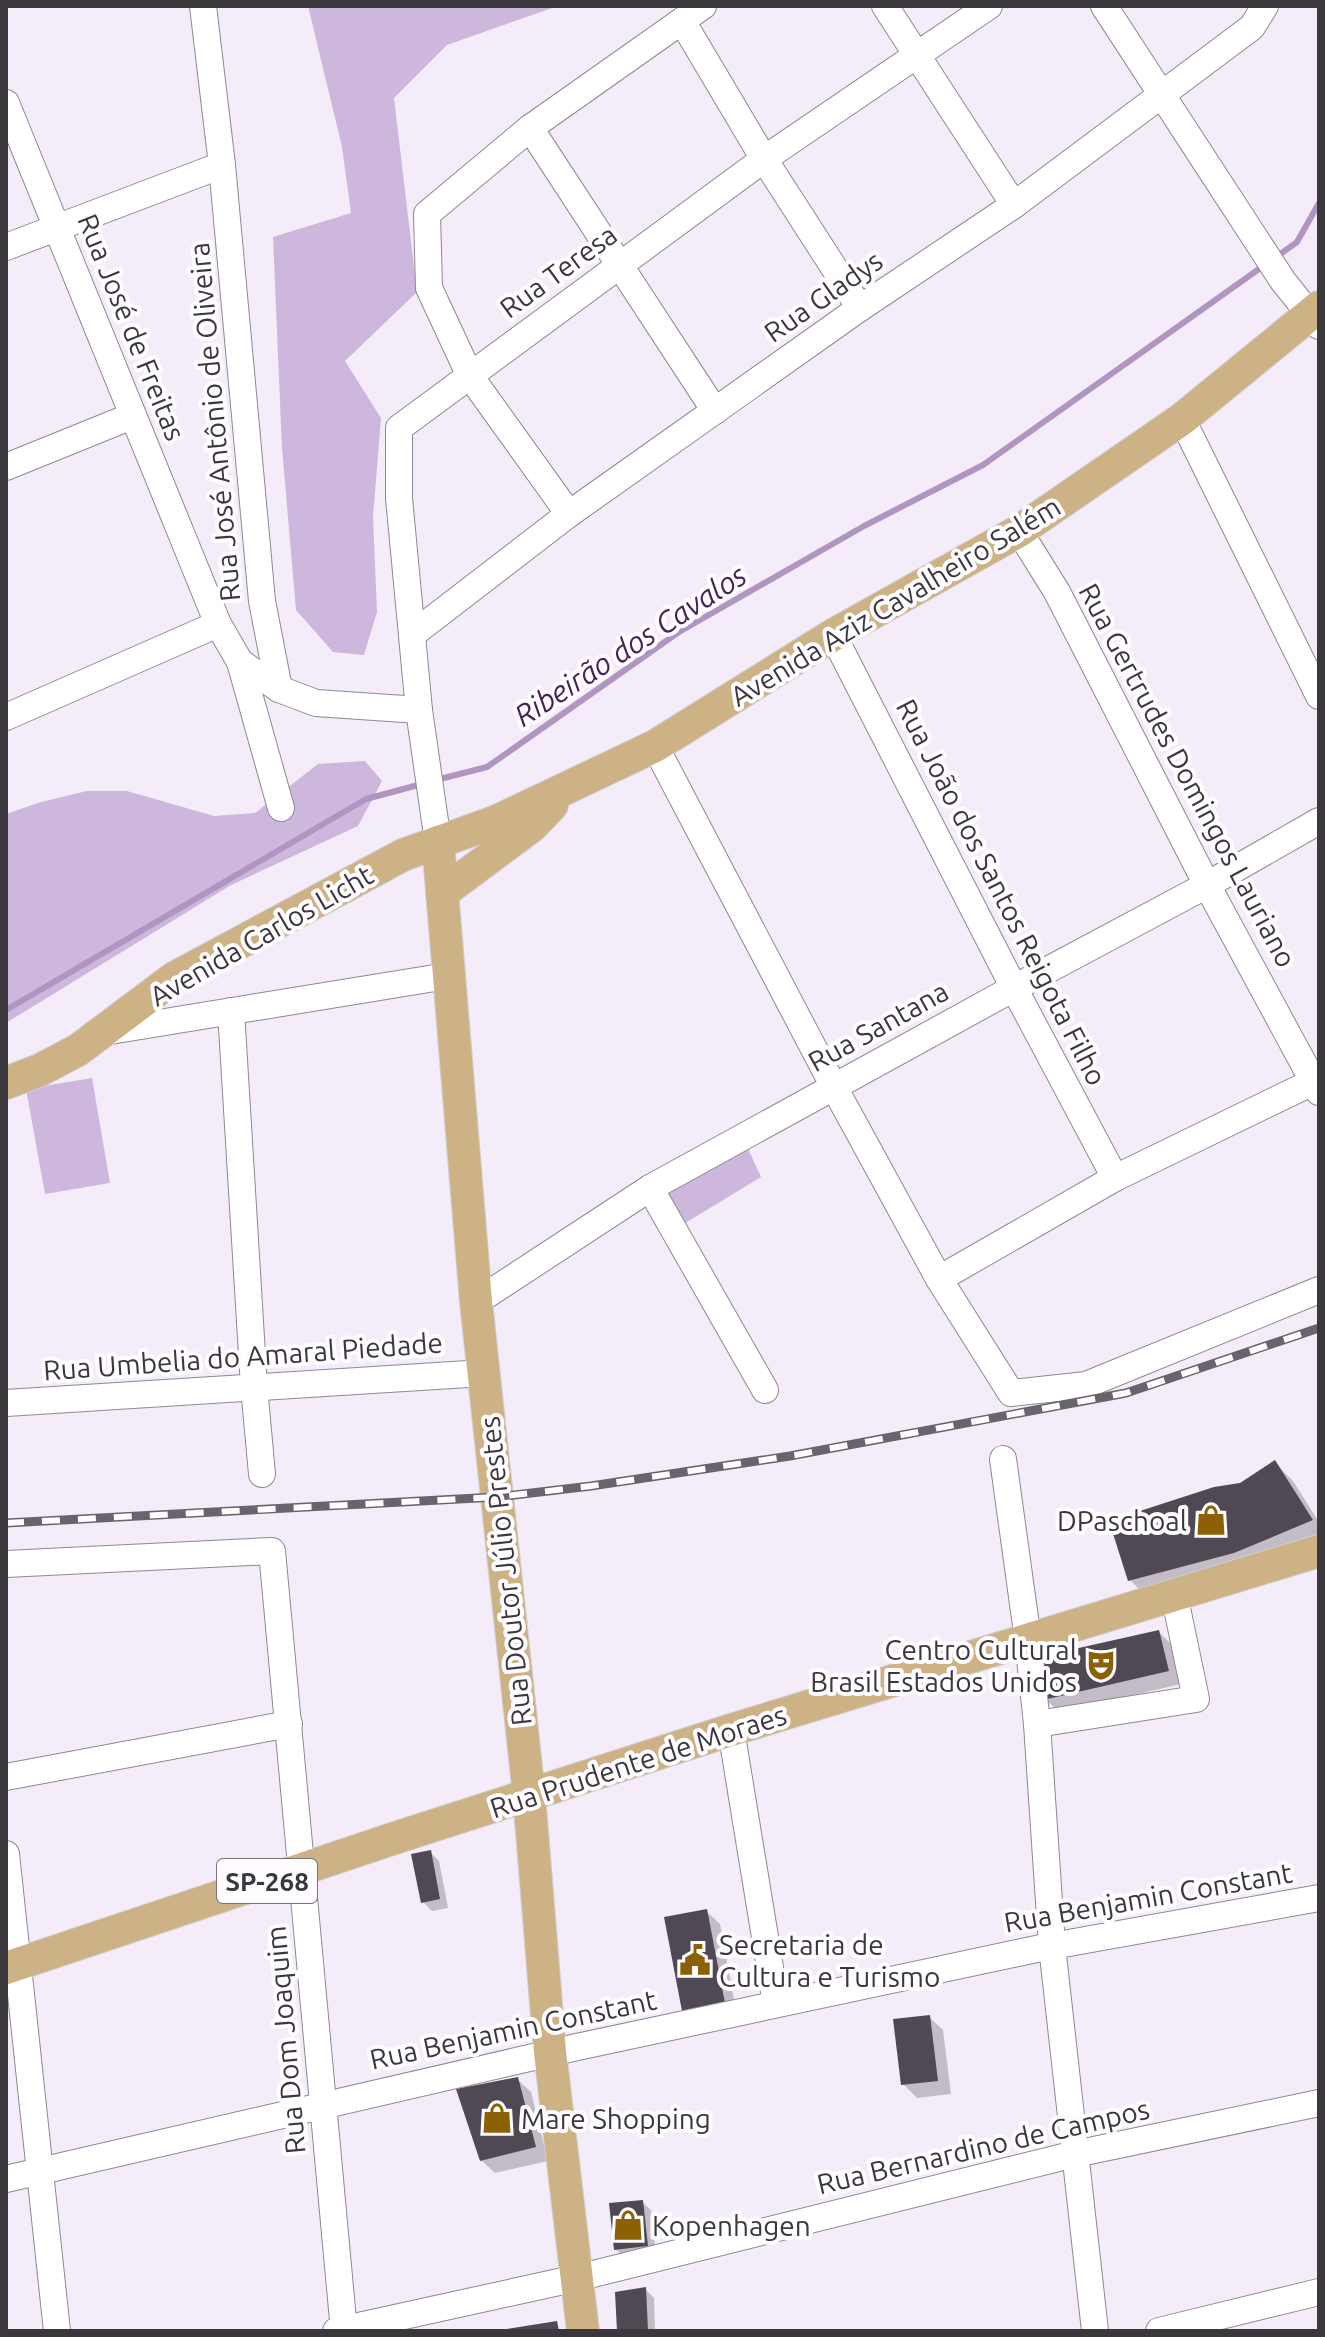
<svg xmlns="http://www.w3.org/2000/svg" width="1325" height="2337" viewBox="0 0 1325 2337" font-family="Ubuntu,sans-serif">
	<style>
		.green { fill: #ceb7dd }
		.shadow { fill: #0003 }
		.lines { fill: none; stroke-linecap: round; stroke-linejoin: round }
		.stream { stroke: #b095c1; stroke-width: 6 }
		.building { fill: #504954 }
		.minor-casing { stroke: #8e8893; stroke-width: 28 }
		.major-casing { stroke: #d0cfd0; stroke-width: 34 }
		.minor { stroke: #fff; stroke-width: 26 }
		.major { stroke: #cdb286; stroke-width: 32 }
		.rail-casing { stroke: #69646b; stroke-width: 9 }
		.rail { stroke: #fefcff; stroke-width: 6; stroke-dasharray: 18; stroke-linecap: butt }
		.labels { text-anchor: middle; dominant-baseline: central; stroke-width: 8; stroke-linejoin: round; paint-order: stroke }
		.shield { fill: #fefcff; stroke: #767377; stroke-width: 2 }
		.shield-label { font-size: 26px; font-weight: bold; fill: #3b383d }
		.street-label { font-size: 28px; fill: #3b383d; stroke: #fefcff }
		.poi-label { font-size: 28px; fill: #3b383d; stroke: #fefcff; text-anchor: start }
		.water-label { font-size: 30px; font-style: italic; fill: #452258; stroke: #fefcff }
	</style>
	<rect width="100%" height="100%" fill="#f4ecf9"/>
	<!-- green -->
	<g class="green">
		<path d="M308,6h250l-111,39 -53,53 23,194 -72,69 36,57 -8,99 4,95 -13,43 -31,-3 -37,-42 -14,-162 -9,-211 78,-24 -9,-66z"/>
		<path d="M365,761l17,20 -24,45 -127,59 -225,138v-209l35,-12 46,-11h40l87,25 41,-3 63,-49z"/>
		<path d="M92,1078l18,105 -65,11 -19,-105z"/>
		<path d="M744,1140l17,37 -79,48 -23,-37z"/>
	</g>
	<!-- shadow -->
	<g class="shadow">
		<path d="M1275,1463l18,18 26,41v21l-171,55 -18,-18 111,-95z"/>
		<path d="M1159,1632l13,13 9,39 -122,28 -14,-13z"/>
		<path d="M430,1852l9,9 9,47 -16,3 -9,-9z"/>
		<path d="M706,1911l14,13 17,92 -39,8 -14,-14z"/>
		<path d="M929,2017l14,13 8,64 -34,4 -14,-14z"/>
		<path d="M517,2079l14,13 17,69 -53,12 -14,-13z"/>
		<path d="M642,2202l9,8 5,45 -32,3 -8,-9z"/>
		<path d="M645,2289l9,9 1,33h-36z"/>
	</g>
	<g class="lines">
		<!-- stream -->
		<g class="stream">
			<path d="M1275,258l22,-16 22,-39"/>
			<path d="M436,780l51,-13 192,-135 185,-106 119,-61 283,-201"/>
			<path d="M6,1010l360,-211 56,-15"/>
		</g>
	</g>
	<!-- building -->
	<g class="building">
		<path d="M1275,1460l38,60 -79,33 -106,28 -19,-60 105,-34 26,-4z"/>
		<path d="M1159,1630l10,41 -126,29 -9,-42z"/>
		<path d="M431,1850l9,49 -19,4 -10,-49z"/>
		<path d="M707,1909l18,94 -43,8 -18,-94z"/>
		<path d="M930,2015l8,66 -37,4 -8,-66z"/>
		<path d="M518,2077l18,70 -56,14 -24,-72z"/>
		<path d="M643,2200l5,46 -34,4 -5,-47z"/>
		<path d="M646,2287l2,44h-31l-2,-39z"/>
		<path d="M557,2321l2,10h-52v-2z"/>
	</g>
	<g class="lines">
		<defs>
			<g id="minor">
				<path d="M203,6l19,159 40,436 17,88 37,14 103,7"/>
				<path d="M885,6l129,199"/>
				<path d="M1104,6l179,275 36,45"/>
				<path d="M682,21l82,138 96,149"/>
				<path d="M6,103l212,521 22,38 39,27"/>
				<path d="M530,128l185,283"/>
				<path d="M6,247l216,-82"/>
				<path d="M1182,419l137,277"/>
				<path d="M6,467l126,-51"/>
				<path d="M569,514l-99,-138 -41,-88 -2,-74 103,-86 173,-122"/>
				<path d="M1019,531l38,61 150,293 112,207"/>
				<path d="M413,634l156,-120 291,-206 154,-103 238,-178 13,-21"/>
				<path d="M833,635l181,353 101,190"/>
				<path d="M240,662l41,146"/>
				<path d="M6,717l212,-93"/>
				<path d="M655,746l179,341 105,192 72,114 75,-8 233,-95"/>
				<path d="M438,842l-19,-132 -20,-212v-70l365,-269 225,-153"/>
				<path d="M231,1011l23,376 8,87"/>
				<path d="M104,1032l343,-56"/>
				<path d="M650,1188l115,202"/>
				<path d="M939,1279l176,-101 204,-99"/>
				<path d="M476,1302l174,-114 364,-200 193,-103 112,-64"/>
				<path d="M6,1403l478,-30"/>
				<path d="M1003,1459l25,181 9,84 15,222 43,385"/>
				<path d="M6,1564l266,-13 72,780"/>
				<path d="M1037,1724l159,-25 -22,-105"/>
				<path d="M731,1730l45,274"/>
				<path d="M6,1777l283,-53"/>
				<path d="M6,1854l51,477"/>
				<path d="M6,2179l571,-132 464,-99 278,-50"/>
				<path d="M336,2331l241,-53 498,-124 244,-51"/>
				<path d="M1159,2331l160,-39"/>
			</g>
			<g id="major">
				<path d="M438,842l38,460 53,493 21,257 33,279"/>
				<path d="M442,893l90,-67 20,-21"/>
				<path d="M6,1083l34,-13 38,-20 96,-72 229,-123 94,-34 158,-75 178,-111 186,-104 163,-112 137,-112"/>
				<path d="M6,1968l392,-131 333,-107 588,-179"/>
			</g>
		</defs>
		<!-- minor casing -->
		<use href="#minor" class="minor-casing"/>
		<!-- major casing -->
		<use href="#major" class="major-casing"/>
		<!-- minor -->
		<use href="#minor" class="minor"/>
		<!-- major -->
		<use href="#major" class="major"/>
		<defs>
			<path id="rail" d="M6,1523l491,-26 94,-11 199,-30 336,-63 193,-65"/>
		</defs>
		<!-- rail casing -->
		<use href="#rail" class="rail-casing"/>
		<!-- rail -->
		<use href="#rail" class="rail"/>
	</g>
	<!-- icons -->
	<defs>
		<symbol id="shop-bare" viewBox="-9 -9 18 18"><path d="M-5-2.5h2.3a2.7 3.5 0 0 1 5.4 0H5L5.5 6h-11ZM-1.5-2.5h3a1.5 2.3 0 0 0-3 0Z" fill="#8c6105" stroke="#fefcff" stroke-width="2.5" paint-order="stroke"/></symbol>
		<symbol id="theatre-bare" viewBox="-9 -9 18 18"><path d="M-5-5.5Q0-4 5-5.5V0Q5 5 0 6Q-5 5-5 0ZM-3.3-2.5H-1v1.5H-3.3ZM1-2.5H3.3v1.5H1ZM-2.8 1Q0 5.5 2.8 1Z" fill="#8c6105" stroke="#fefcff" stroke-width="2.5" paint-order="stroke"/></symbol>
		<symbol id="civic-bare" viewBox="-9 -9 18 18"><path d="M-.6-6.5H3V-4.5H.6V-3L4-1V1h2V6H-6V1h2V-1L-.6-3ZM-1.2 2.5V6h2.4V2.5Z" fill="#8c6105" stroke="#fefcff" stroke-width="2.5" paint-order="stroke"/></symbol>
	</defs>
	<g fill-rule="evenodd">
		<use href="#shop-bare" x="1189" y="1498" width="44" height="44"/>
		<use href="#theatre-bare" x="1079" y="1643" width="44" height="44"/>
		<use href="#civic-bare" x="673" y="1938" width="44" height="44"/>
		<use href="#shop-bare" x="475" y="2096" width="44" height="44"/>
		<use href="#shop-bare" x="606" y="2203" width="44" height="44"/>
	</g>
	<g class="labels">
		<!-- shield labels -->
		<rect class="shield" x="217" y="1859" width="100" height="44" rx="6"/>
		<g class="shield-label">
			<text x="267" y="1881">SP-268</text>
		</g>
		<!-- street labels -->
		<g class="street-label">
			<text transform="translate(558 271) rotate(-36)">Rua Teresa</text>
			<text transform="translate(823 296) rotate(-35)">Rua Gladys</text>
			<text transform="translate(132 327) rotate(68)">Rua José de Freitas</text>
			<text transform="translate(214 422) rotate(-95)">Rua José Antônio de Oliveira</text>
			<text transform="translate(895 601) rotate(-31)">Avenida Aziz Cavalheiro Salém</text>
			<text transform="translate(1188 775) rotate(62)">Rua Gertrudes Domingos Lauriano</text>
			<text transform="translate(1002 892) rotate(63)">Rua João dos Santos Reigota Filho</text>
			<text transform="translate(261 935) rotate(-30)">Avenida Carlos Licht</text>
			<text transform="translate(878 1026) rotate(-29)">Rua Santana</text>
			<text transform="translate(243 1356) rotate(-4)">Rua Umbelia do Amaral Piedade</text>
			<text transform="translate(505 1571) rotate(-96)">Rua Doutor Júlio Prestes</text>
			<text transform="translate(638 1761) rotate(-18)">Rua Prudente de Moraes</text>
			<text transform="translate(1148 1897) rotate(-10)">Rua Benjamin Constant</text>
			<text transform="translate(513 2029) rotate(-12)">Rua Benjamin Constant</text>
			<text transform="translate(285 2040) rotate(-95)">Rua Dom Joaquim</text>
			<text transform="translate(983 2146) rotate(-13)">Rua Bernardino de Campos</text>
		</g>
		<!-- poi labels -->
		<g class="poi-label">
			<text x="1187" y="1520" text-anchor="end">DPaschoal</text>
			<text x="1077" y="1649" text-anchor="end">Centro Cultural<tspan x="1077" dy="32">Brasil Estados Unidos</tspan></text>
			<text x="719" y="1944">Secretaria de<tspan x="719" dy="32">Cultura e Turismo</tspan></text>
			<text x="521" y="2118">Mare Shopping</text>
			<text x="652" y="2225">Kopenhagen</text>
		</g>
		<!-- water labels -->
		<g class="water-label">
			<text transform="translate(630 645) rotate(-33)">Ribeirão dos Cavalos</text>
		</g>
	</g>
	<!-- border -->
	<rect width="1325" height="2337" fill="none" stroke="#3b383d" stroke-width="16"/>
</svg>
